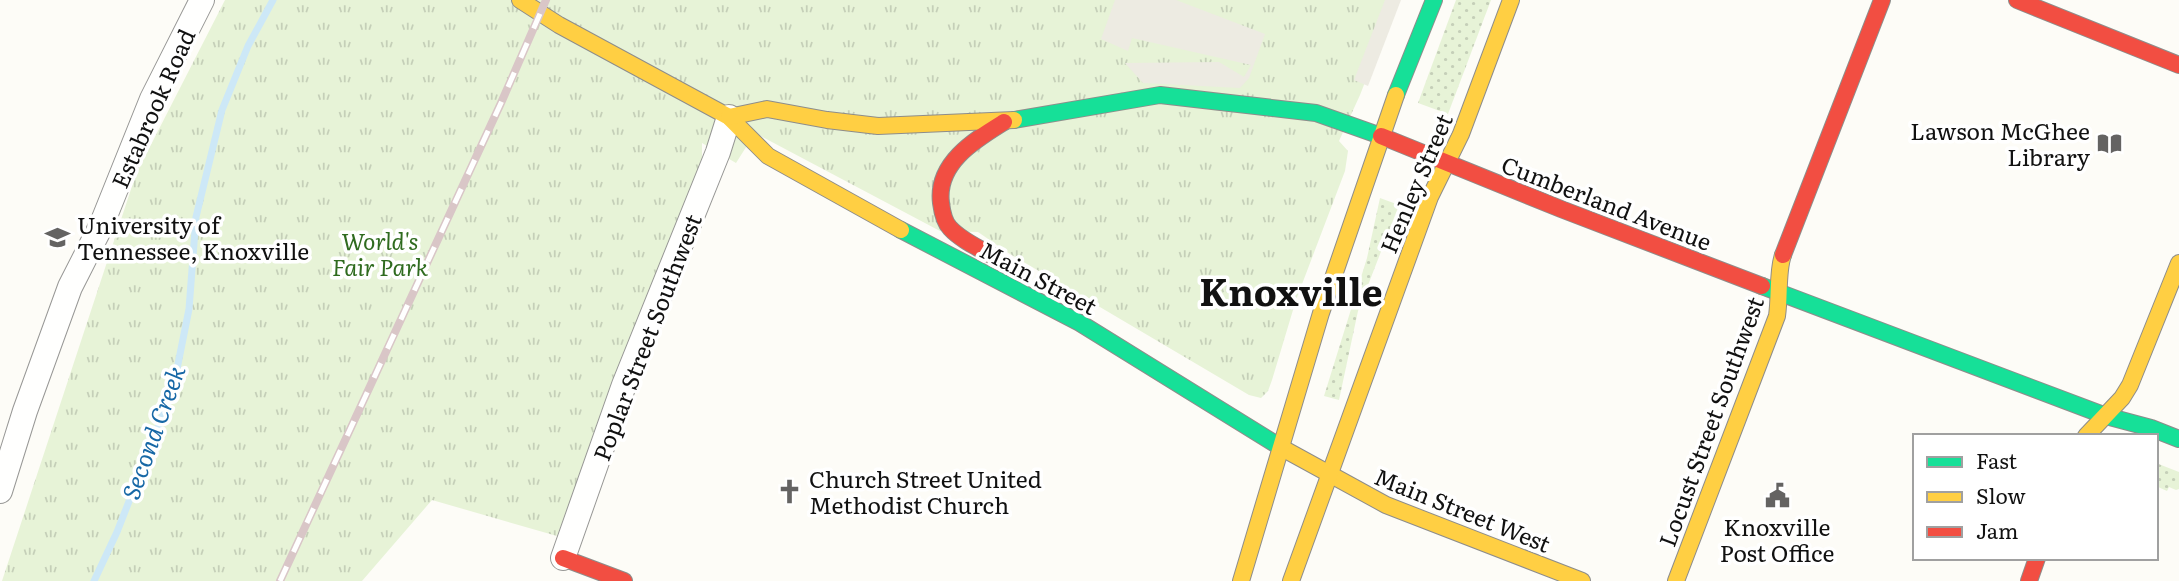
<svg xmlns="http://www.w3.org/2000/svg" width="2179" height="581" viewBox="0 0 2179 581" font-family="Literata,serif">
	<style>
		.grass { fill: url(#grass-dots) }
		.park { fill: url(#park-tufts) }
		.plaza { fill: #edebe2 }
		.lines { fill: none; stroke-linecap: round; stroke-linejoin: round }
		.stream { stroke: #cde8f7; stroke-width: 7 }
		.street-casing { stroke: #979795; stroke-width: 26 }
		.fast-casing { stroke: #8e8d8b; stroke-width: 18 }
		.slow-casing { stroke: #8e8d8b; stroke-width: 18 }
		.jam-casing { stroke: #8e8d8b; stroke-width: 18 }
		.street { stroke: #fffffe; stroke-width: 24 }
		.fast { stroke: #16e098; stroke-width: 16 }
		.slow { stroke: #ffcf43; stroke-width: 16 }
		.jam { stroke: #f24e42; stroke-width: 16 }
		.rail-casing { stroke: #d9c6c7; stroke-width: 8 }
		.rail { stroke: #fff; stroke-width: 5; stroke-dasharray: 16; stroke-linecap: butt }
		.labels { text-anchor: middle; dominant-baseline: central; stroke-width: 7; stroke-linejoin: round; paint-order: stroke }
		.street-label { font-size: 23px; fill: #111; stroke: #fff }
		.poi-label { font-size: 23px; fill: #111; stroke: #fff; text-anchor: start }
		.park-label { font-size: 23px; font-style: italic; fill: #2f6b1f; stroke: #fff }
		.water-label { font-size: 24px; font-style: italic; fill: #1768a6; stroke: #fff }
		.town-label { font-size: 37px; font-weight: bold; fill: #111; stroke: #fff }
	</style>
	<defs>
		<pattern id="grass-dots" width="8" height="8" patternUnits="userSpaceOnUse" patternTransform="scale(1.75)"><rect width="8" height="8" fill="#e7f3d7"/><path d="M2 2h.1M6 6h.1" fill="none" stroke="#c5cfb8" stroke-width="1.8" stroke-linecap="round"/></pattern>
		<pattern id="park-tufts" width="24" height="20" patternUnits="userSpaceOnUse" patternTransform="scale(1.75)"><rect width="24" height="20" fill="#e7f3d7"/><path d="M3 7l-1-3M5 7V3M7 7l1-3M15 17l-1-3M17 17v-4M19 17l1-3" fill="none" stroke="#c5cfb8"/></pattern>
	</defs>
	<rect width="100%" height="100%" fill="#fdfcf7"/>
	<!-- grass -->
	<g class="grass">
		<path d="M1456,0h35l-43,114 -30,-11z"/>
		<path d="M1380,198l19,7 -41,106 -19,89 -15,-4 43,-138z"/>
		<path d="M2156,463l23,9v17l-3,1 -7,-3 -2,4 -11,-5z"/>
	</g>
	<!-- park -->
	<path class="park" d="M225,0h1172l-37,95 -21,46 9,10 -3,20 -49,129 -24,80 -4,11 -7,7 -12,-3 -239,-141 -32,-22 -38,-1 -185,-98 -19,30 -34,-20v17l-145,376 -125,-36 -70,81h-360l134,-407z"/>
	<!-- plaza -->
	<g class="plaza">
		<path d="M1115,0h61l89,34 -16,44 -9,10 -97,-5 -18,-20 94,-1 25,15 7,-12 -119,-27 -4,13 -27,-12z"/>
		<path d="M1385,0h16l-33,86 -14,-6z"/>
	</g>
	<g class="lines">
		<!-- stream -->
		<path class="stream" d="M94,581l23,-49 56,-143 16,-80 7,-92 26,-107 26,-64 25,-46"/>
		<defs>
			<g id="street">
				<path d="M0,491l25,-80 45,-124 31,-61 51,-127 50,-99"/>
				<path d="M563,558l61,-173 94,-233 11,-35"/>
			</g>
			<g id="fast">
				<path d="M1396,95l38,-95"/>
				<path d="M1014,120l146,-25 156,18 65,23"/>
				<path d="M901,230l179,93 202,125"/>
				<path d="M1762,286l344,130 45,12 28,11"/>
			</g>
			<g id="slow">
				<path d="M520,0l39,25 170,92 39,39 133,74"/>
				<path d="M729,117l38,-8 60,11 51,6 136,-6"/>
				<path d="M2086,436l36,-38 8,-13 49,-122"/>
				<path d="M1282,448l104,57 196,76"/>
				<path d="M1241,581l80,-268 75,-218"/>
				<path d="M1291,581l139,-384 31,-63 50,-134"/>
				<path d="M1676,581l101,-265c3,-20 0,-44 6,-61"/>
			</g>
			<g id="jam">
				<path d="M2017,0l162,65"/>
				<path d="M1381,136l180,73 201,77"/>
				<path d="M991,255c-14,-8 -30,-15 -41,-27 -6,-6 -8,-17 -9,-25 -5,-40 34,-63 63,-81"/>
				<path d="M1783,255l99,-255"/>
				<path d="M563,558l61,23"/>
				<path d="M2029,581l8,-23"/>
			</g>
		</defs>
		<!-- street casing -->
		<use href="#street" class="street-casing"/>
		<!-- fast casing -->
		<use href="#fast" class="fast-casing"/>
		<!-- slow casing -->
		<use href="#slow" class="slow-casing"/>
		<!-- jam casing -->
		<use href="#jam" class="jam-casing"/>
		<!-- street -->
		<use href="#street" class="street"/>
		<!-- fast -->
		<use href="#fast" class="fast"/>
		<!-- slow -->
		<use href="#slow" class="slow"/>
		<!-- jam -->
		<use href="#jam" class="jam"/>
		<defs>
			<path id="rail" d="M280,581l221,-478 45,-103"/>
		</defs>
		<!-- rail casing -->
		<use href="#rail" class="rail-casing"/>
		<!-- rail -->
		<use href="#rail" class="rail"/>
	</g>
	<!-- icons -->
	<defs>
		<symbol id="library-bare" viewBox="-9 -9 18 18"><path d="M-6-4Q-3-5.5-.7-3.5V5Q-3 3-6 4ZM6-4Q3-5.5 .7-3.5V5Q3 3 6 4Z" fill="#646362" stroke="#fff" stroke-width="2.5" paint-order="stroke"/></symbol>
		<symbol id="university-bare" viewBox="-9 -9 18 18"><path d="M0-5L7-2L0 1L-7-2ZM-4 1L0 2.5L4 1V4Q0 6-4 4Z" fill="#646362" stroke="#fff" stroke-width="2.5" paint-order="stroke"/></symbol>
		<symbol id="church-bare" viewBox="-9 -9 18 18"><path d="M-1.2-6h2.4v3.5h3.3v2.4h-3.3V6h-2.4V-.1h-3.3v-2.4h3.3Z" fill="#646362" stroke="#fff" stroke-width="2.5" paint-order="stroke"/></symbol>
		<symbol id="civic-bare" viewBox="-9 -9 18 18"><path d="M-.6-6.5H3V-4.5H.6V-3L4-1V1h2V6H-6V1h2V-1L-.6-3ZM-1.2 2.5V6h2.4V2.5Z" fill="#646362" stroke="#fff" stroke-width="2.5" paint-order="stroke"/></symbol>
	</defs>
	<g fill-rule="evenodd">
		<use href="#library-bare" x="2092" y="126" width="35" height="35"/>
		<use href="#university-bare" x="40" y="220" width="35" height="35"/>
		<use href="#church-bare" x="772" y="474" width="35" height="35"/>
		<use href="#civic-bare" x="1760" y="478" width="35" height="35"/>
	</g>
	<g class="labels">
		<!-- street labels -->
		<g class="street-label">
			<text transform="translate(152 108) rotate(-66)">Estabrook Road</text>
			<text transform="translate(1415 183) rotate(-67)">Henley Street</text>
			<text transform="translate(1607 202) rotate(21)">Cumberland Avenue</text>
			<text transform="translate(1039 277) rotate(28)">Main Street</text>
			<text transform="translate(646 337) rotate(-69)">Poplar Street Southwest</text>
			<text transform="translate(1710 421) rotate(-70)">Locust Street Southwest</text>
			<text transform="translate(1463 509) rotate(22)">Main Street West</text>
		</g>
		<!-- poi labels -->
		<g class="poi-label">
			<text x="2090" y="130" text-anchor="end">Lawson McGhee<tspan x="2090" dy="26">Library</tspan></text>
			<text x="77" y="224">University of<tspan x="77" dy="26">Tennessee, Knoxville</tspan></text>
			<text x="809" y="478">Church Street United<tspan x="809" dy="26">Methodist Church</tspan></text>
			<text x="1777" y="526" text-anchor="middle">Knoxville<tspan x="1777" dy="26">Post Office</tspan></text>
		</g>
		<!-- park labels -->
		<g class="park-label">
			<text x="380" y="240">World's<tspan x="380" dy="26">Fair Park</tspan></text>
		</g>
		<!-- water labels -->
		<g class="water-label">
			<text transform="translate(152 432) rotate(-70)">Second Creek</text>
		</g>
		<!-- town labels -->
		<g class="town-label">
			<text x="1291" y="289">Knoxville</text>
		</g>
	</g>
	<!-- legend -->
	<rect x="1913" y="434" width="245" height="126" fill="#ffffff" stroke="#a0a0a0" stroke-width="2"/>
	<rect x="1927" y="457" width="35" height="10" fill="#16e098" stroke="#a0a0a0" stroke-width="2"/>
	<text x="1976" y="469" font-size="21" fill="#111111">Fast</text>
	<rect x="1927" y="492" width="35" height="10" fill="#ffcf43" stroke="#a0a0a0" stroke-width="2"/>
	<text x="1976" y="504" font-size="21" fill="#111111">Slow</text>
	<rect x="1927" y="527" width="35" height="10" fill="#f24e42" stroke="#a0a0a0" stroke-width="2"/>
	<text x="1976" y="539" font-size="21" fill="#111111">Jam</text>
</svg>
